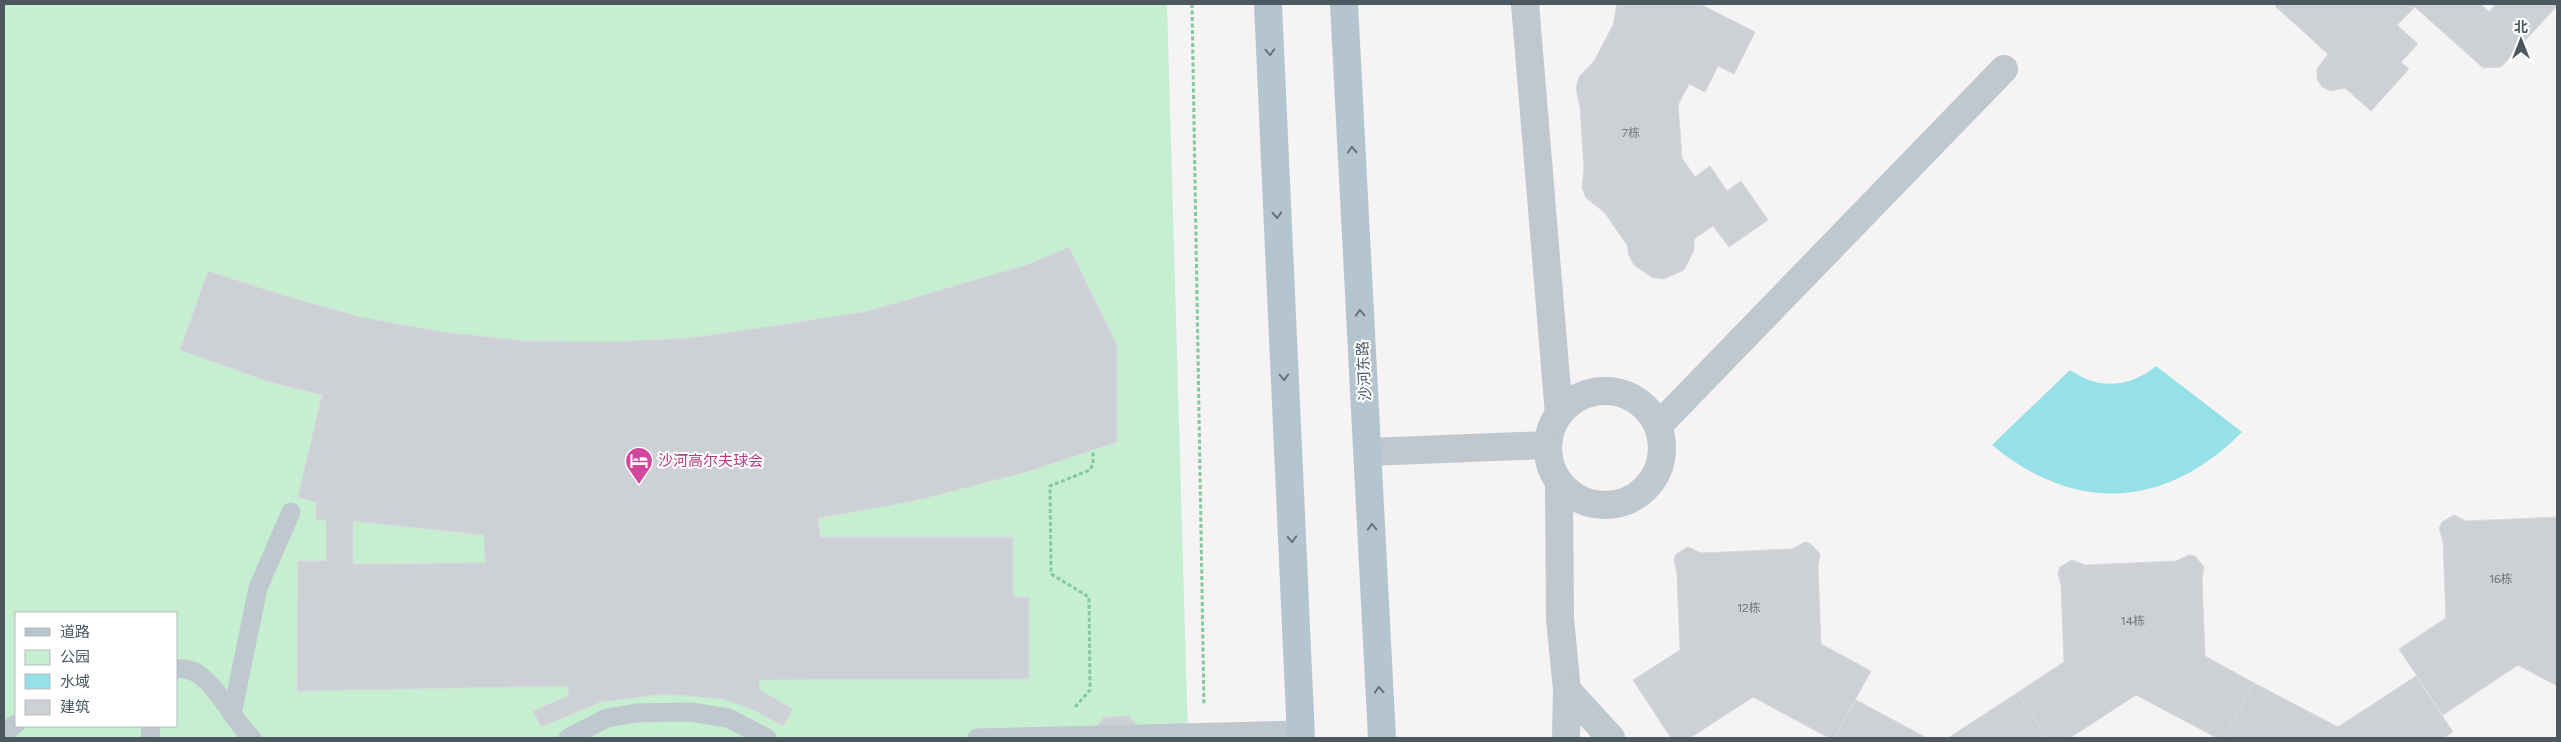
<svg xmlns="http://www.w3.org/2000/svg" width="2561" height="742" viewBox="0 0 2561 742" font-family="Figtree,'Noto Sans SC',sans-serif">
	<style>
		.green { fill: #c6eed1; fill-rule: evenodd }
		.water { fill: #96e0e7 }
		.building { fill: #cdd0d4; stroke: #d7dadd; fill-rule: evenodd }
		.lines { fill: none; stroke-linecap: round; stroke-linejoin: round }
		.path { stroke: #80ca9d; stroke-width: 3; stroke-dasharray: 4 2.5; stroke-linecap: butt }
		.lane { stroke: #bfc8ce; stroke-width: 19 }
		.street { stroke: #bfc8ce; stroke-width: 28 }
		.primary { stroke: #b5c5cf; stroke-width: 28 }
		.oneway { stroke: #66737b }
		.labels { text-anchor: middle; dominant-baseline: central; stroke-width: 4; stroke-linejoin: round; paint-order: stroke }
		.number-label { font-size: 12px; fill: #6c767c }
		.street-label { font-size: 15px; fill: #4b585f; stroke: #fff }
		.hotel-label { font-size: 15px; fill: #b23c85; stroke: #fff; text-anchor: start }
	</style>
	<rect width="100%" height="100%" fill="#f5f3f3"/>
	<!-- green -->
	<path class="green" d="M4,4h1163l21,734h-1184zM16,613h160v113h-160z"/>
	<!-- water -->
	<path class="water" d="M2156,366l86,66c-76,77 -167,82 -250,13l78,-75c29,20 59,18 86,-4z"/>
	<!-- building -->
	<g class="building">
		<path d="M1617,4h83l55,28 -21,42 -16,-8 -13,26 -16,-8 -11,21 4,53 13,19 15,-11 17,25 14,-10 27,39 -39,27 -16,-21 -19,13v11l-10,20 -20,9 -11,-1 -18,-12 -6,-10 -2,-11 -23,-33 -18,-14 -4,-10 2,-20 -4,-61 -4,-19 3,-11 15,-16 19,-36z"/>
		<path d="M2277,4h204l8,8 7,-8h61v2l-56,61 -18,1 -68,-61 -18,18 21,19 -17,18 8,7 -38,42 -26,-23 -14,3 -9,-4 -5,-8v-10l11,-15 -53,-48z"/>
		<path d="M1069,247l48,98v97l-94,31 -109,28 -96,17 2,19h193v60h16v82l-270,1 1,10 33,19 -10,17 -31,-17 -29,-10 -59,-5 -63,8 -60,25 -8,-16 35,-15v-10l-271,5 1,-130h28v-41h-10v-18l-18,-5 24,-102 -52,-13 -90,-32 28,-79 74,24 78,22 82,15 84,9 82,1 84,-4 173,-26 162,-47zM353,521l131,14 1,28 -132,1z"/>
		<path d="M2454,515l12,6 91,-4v169l-39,-21 -75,50 -44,-66 47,-31 -3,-77 -4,-13 3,-6z"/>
		<path d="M1805,542l6,2 9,10 -2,13 3,77 50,27 -37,67h-5l-76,-41 -63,41h-19l-38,-58 47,-30 -3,-77 -3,-13 2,-6 12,-7 13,6 91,-4z"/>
		<path d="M2189,555l6,1 9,11 -2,12 3,77 49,27 -30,55h-7l-81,-43 -66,43h-23l-30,-45 47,-31 -3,-77 -3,-12 2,-6 12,-7 13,5 91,-4z"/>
		<path d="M2416,676l37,56 -9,6h-220l30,-55 84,44z"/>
		<path d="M2017,693l30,45h-99z"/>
		<path d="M1856,700l71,38h-93z"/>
		<path d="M1129,716l11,13 -46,1 10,-13z"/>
	</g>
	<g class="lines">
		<!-- path -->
		<g class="path">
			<path d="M1192,4l12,702"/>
			<path d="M1075,707l15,-17 -1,-93 -38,-23 -1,-88 40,-16 3,-6v-14"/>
		</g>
		<!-- lane -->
		<g class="lane">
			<path d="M176,669c34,-6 54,51 76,69"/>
			<path d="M232,714l26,-126 33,-76"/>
			<path d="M4,733l12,-9"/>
			<path d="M150,738l1,-12"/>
			<path d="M568,738l39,-20 30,-5 54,-1 37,6 39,20"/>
			<path d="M977,738l323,-8"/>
		</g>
		<!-- street -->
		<g class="street">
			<path d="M1525,4l34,410"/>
			<circle cx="1605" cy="448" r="57"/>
			<path d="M1658,426l346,-357"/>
			<path d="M1368,452l179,-7"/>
			<path d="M1559,484l1,135 7,71 -1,48"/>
			<path d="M1567,690l44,48"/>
		</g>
		<!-- primary -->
		<g class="primary">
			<path d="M1268,4l33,734"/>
			<path d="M1344,4l38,734"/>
		</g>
	</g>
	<!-- one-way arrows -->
	<defs><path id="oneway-chevron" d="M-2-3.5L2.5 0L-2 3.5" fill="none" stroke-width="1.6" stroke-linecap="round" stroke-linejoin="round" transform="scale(1.25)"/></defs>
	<g class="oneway">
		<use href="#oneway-chevron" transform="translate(1270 52) rotate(87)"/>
		<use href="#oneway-chevron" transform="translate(1352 150) rotate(-93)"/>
		<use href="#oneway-chevron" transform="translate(1277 215) rotate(87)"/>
		<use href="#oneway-chevron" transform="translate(1360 313) rotate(-93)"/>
		<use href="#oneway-chevron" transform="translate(1284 377) rotate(87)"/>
		<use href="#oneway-chevron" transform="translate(1372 527) rotate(-93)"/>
		<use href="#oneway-chevron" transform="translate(1292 539) rotate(87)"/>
		<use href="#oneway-chevron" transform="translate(1379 690) rotate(-93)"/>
	</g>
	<!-- icons -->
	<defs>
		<symbol id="hotel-pin" viewBox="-11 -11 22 30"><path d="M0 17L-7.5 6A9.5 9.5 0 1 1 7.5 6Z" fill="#d1479c" stroke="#fff"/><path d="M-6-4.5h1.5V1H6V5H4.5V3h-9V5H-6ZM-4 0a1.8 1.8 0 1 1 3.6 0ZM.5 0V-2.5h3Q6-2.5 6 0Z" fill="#fff"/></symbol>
	</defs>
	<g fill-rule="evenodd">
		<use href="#hotel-pin" x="623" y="445" width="32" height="43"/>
	</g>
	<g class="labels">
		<!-- number labels -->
		<g class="number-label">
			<text x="1631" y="133">7栋</text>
			<text x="2501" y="579">16栋</text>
			<text x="1749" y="608">12栋</text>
			<text x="2133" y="621">14栋</text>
		</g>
		<!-- street labels -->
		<g class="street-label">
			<text transform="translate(1364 371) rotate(-93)">沙河东路</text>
		</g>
		<!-- hotel labels -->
		<g class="hotel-label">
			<text x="658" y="461">沙河高尔夫球会</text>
		</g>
	</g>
	<!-- border -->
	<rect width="2561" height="742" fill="none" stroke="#4b585f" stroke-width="10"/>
	<!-- legend -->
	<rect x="15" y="612" width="162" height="115" fill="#ffffff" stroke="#b7bcbf"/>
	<rect x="25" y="628" width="25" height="8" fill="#b5c5cf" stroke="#b7bcbf"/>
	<text x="60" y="637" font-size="15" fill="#4b585f">道路</text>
	<rect x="25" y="650" width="25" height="15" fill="#c6eed1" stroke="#b7bcbf"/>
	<text x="60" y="662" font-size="15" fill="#4b585f">公园</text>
	<rect x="25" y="674" width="25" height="15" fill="#96e0e7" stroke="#b7bcbf"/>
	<text x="60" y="687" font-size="15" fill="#4b585f">水域</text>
	<rect x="25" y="700" width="25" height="15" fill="#cdd0d4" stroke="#b7bcbf"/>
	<text x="60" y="712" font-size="15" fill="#4b585f">建筑</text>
	<!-- north arrow -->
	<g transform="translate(2521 40)" stroke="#ffffff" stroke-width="4" paint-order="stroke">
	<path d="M0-4L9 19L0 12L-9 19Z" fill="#4b585f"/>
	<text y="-8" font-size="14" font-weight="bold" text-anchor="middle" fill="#4b585f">北</text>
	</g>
</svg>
